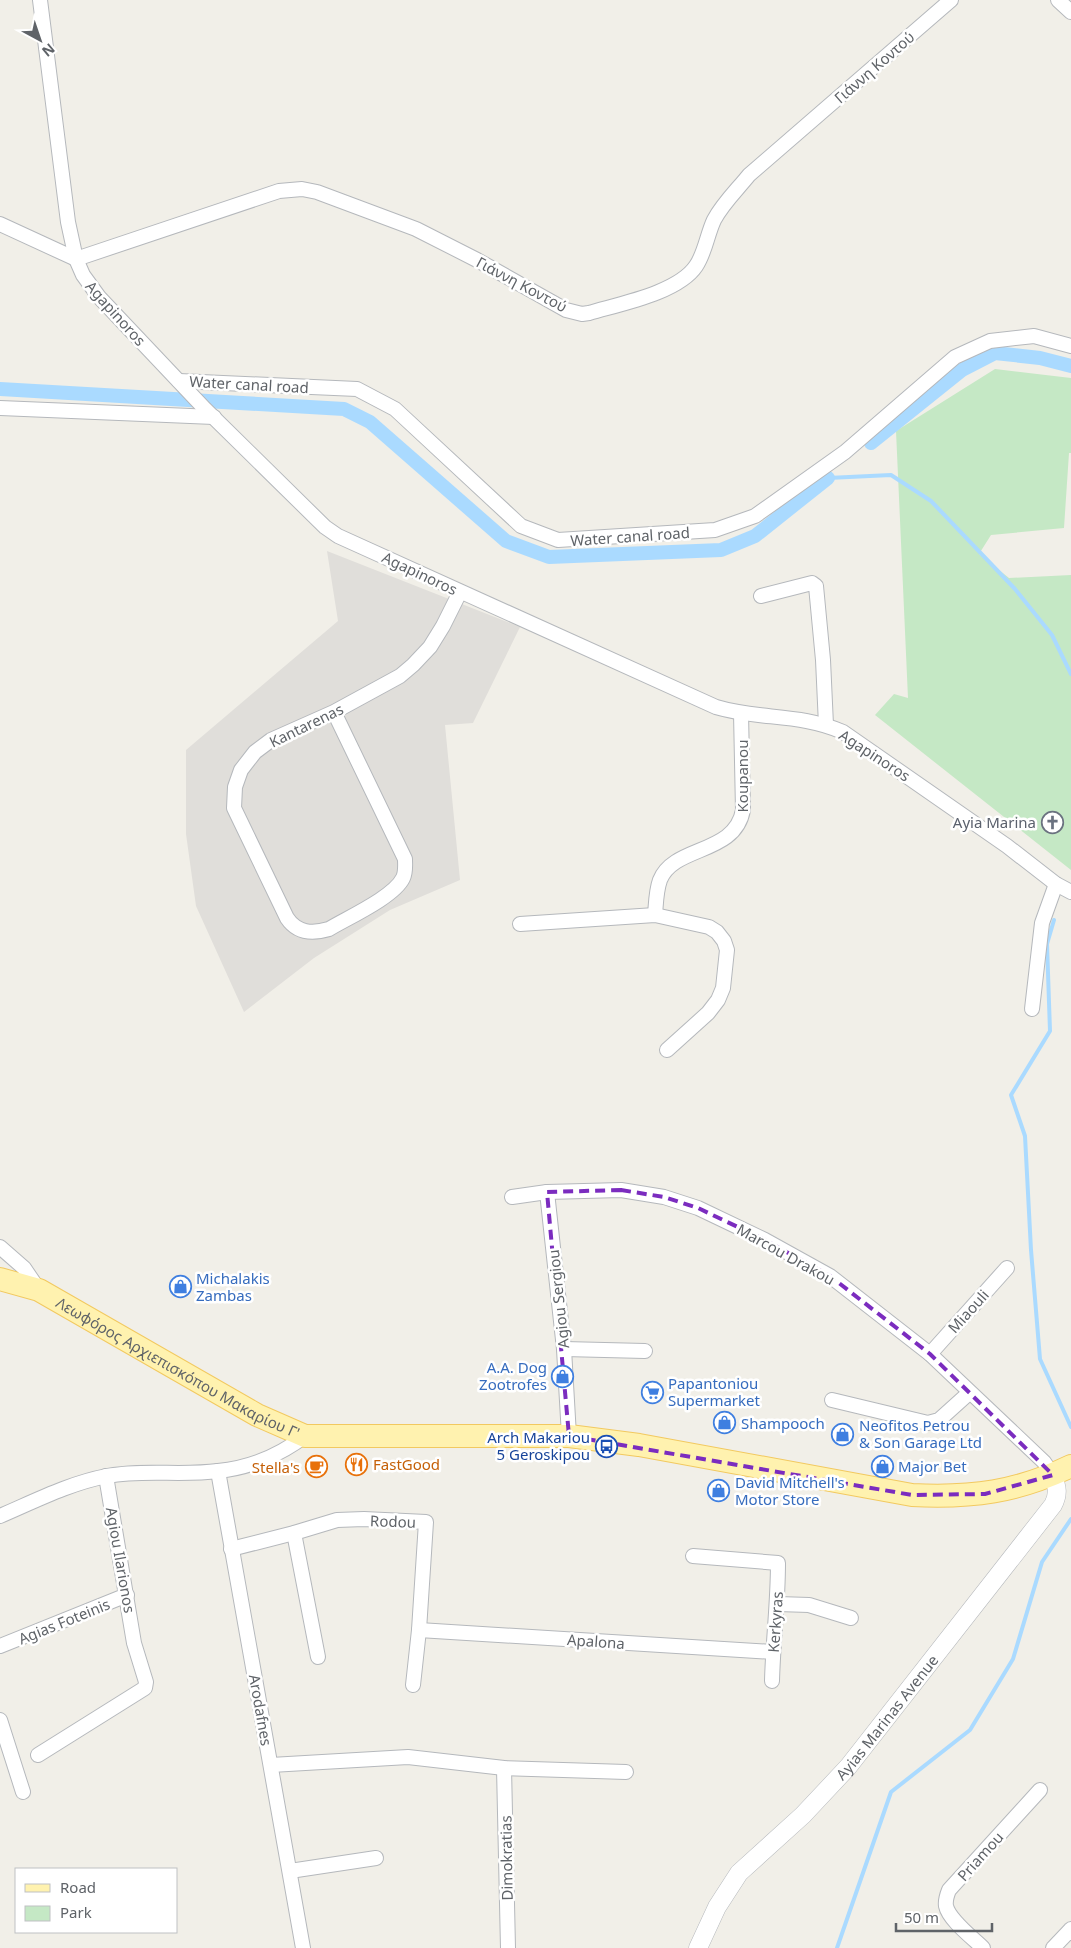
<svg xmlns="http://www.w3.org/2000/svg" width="1071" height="1948" viewBox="0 0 1071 1948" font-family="'Noto Sans',sans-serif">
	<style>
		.industrial { fill: #e0deda }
		.green { fill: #c5e8c5 }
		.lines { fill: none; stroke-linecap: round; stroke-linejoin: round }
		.stream { stroke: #aadaff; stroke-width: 4 }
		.canal { stroke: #aadaff; stroke-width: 14 }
		.minor-casing { stroke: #b5b8bc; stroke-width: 16 }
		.tertiary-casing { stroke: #b5b8bc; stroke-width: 19 }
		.primary-casing { stroke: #f2c960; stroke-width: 24 }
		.minor { stroke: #fff; stroke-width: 14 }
		.tertiary { stroke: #fff; stroke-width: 18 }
		.primary { stroke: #fff2af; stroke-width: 22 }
		.marked { fill: none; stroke: #7b2cbf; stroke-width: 4; stroke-dasharray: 10 6; stroke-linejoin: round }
		.labels { text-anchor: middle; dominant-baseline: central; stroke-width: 5; stroke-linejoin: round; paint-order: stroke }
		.street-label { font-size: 15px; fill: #5f6368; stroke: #fff }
		.worship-label { font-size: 15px; fill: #5b616d; stroke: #fff; text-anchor: end }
		.shop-label { font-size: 15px; fill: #366cbe; stroke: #fff; text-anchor: start }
		.transit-label { font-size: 15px; fill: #164399; stroke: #fff; text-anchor: end }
		.food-label { font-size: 15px; fill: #c56008; stroke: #fff; text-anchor: start }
	</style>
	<rect width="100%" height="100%" fill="#f1efe8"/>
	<!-- industrial -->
	<path class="industrial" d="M327,551l193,76 -47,96 -28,2 15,155 -70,30 -76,48 -70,54 -48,-106 -10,-72v-84l152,-129z"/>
	<!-- green -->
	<path class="green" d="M995,369l76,9v75h-2l-5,75 -73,7 -12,19 30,24 62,-3v295l-196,-155 19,-21 14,4 -12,-267z"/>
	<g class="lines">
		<!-- stream -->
		<g class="stream">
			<path d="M828,478l63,-3 40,26 84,88 37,46 19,39"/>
			<path d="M1054,920l-7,24 3,87 -39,64 14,41 6,114 9,109 31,68"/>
			<path d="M837,1948l54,-156 79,-62 43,-71 29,-97 29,-43"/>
		</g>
		<!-- canal -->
		<g class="canal">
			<path d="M0,389l344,20 26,13 136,119 43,16 172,-7 34,-14 73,-58"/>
			<path d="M871,443l91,-73 33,-17 45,5 31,8"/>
		</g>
		<defs>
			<g id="minor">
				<path d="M40,0l28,222 8,37 7,16 16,22 106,112 120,118 13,9 378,171c43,13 84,6 127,25l164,114 49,38 15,8"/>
				<path d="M1058,0l13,12"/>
				<path d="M0,224l76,35 203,-68 23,-2 15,3 99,37 61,31 89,50 16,4 7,-1c30,-9 89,-20 107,-47 9,-13 11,-31 18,-46 9,-17 23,-30 35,-45l202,-175"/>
				<path d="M179,381l178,8 38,20 126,117 37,14 157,-10 40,-14 90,-64 110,-95 35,-16 44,-5 37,10"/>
				<path d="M0,408l214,9"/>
				<path d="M761,596l51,-13 4,3 7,74 3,65"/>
				<path d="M334,712l71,147c0,6 1,13 -2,19 -9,19 -56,40 -74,51 -17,5 -32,4 -42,-11l-53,-110 1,-21 6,-17 14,-18 16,-12 63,-28 66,-36 13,-11 17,-18 13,-21 17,-34"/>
				<path d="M655,915c1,-11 1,-24 5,-35 14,-35 75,-25 83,-70l-2,-97"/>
				<path d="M520,924l135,-9 54,12 8,5 7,9 3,9 -4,38 -5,12 -10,13 -41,37"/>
				<path d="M1032,1009l10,-86 14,-39"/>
				<path d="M547,1192l17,157 5,87"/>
				<path d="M512,1197l35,-5 74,-2 43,7 34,11 67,32 65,36 100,78 114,108 9,13"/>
				<path d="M0,1247l24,21 15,22"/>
				<path d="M564,1349l81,2"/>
				<path d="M930,1354l77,-86"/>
				<path d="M832,1400l96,23 11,-3 30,-27"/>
				<path d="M218,1471l85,477"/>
				<path d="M0,1516c35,-15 70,-33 107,-40 37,-7 74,0 111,-5 31,-3 62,-16 87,-35"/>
				<path d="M294,1533l24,124"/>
				<path d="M231,1549l63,-16 43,-13 27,-1 62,3 -7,108 -6,55"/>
				<path d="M693,1556l85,7c0,40 -5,79 -6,118"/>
				<path d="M778,1604l31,1 42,13"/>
				<path d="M419,1630l354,22"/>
				<path d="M0,1646l127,-51"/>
				<path d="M0,1720l23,72"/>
				<path d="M38,1755l107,-67 1,-6 -12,-39 -28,-167"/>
				<path d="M271,1765l137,-8 96,11 122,4"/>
				<path d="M504,1768l4,180"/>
				<path d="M290,1871l86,-13"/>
				<path d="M983,1948c-10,-10 -34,-28 -37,-42 -1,-6 1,-11 3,-16l91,-100"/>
				<path d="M1053,1948l18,-19"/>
			</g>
			<g id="tertiary">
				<path id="s1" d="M698,1948l19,-41 22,-34 64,-58 45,-48 205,-262c6,-11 4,-18 0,-30"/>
			</g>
			<g id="primary">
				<path id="s2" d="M0,1279l39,11 218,125 48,21h264l70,9 273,50c60,3 105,-3 159,-29"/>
			</g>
		</defs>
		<!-- minor casing -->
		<use href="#minor" class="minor-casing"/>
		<!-- tertiary casing -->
		<use href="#tertiary" class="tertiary-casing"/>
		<!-- primary casing -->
		<use href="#primary" class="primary-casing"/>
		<!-- minor -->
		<use href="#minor" class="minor"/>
		<!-- tertiary -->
		<use href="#tertiary" class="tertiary"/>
		<!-- primary -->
		<use href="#primary" class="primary"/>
	</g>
	<!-- marked area -->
	<path class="marked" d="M621,1190l43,7 34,11 67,32 65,36 100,78 123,121 -68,19 -73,1 -343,-59 -22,-244z"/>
	<!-- icons -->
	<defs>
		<symbol id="church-ring" viewBox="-11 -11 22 22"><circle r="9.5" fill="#fff" stroke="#6b7280" stroke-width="1.5"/><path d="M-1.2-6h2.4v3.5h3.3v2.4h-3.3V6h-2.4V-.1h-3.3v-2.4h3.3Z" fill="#6b7280"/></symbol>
		<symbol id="shop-ring" viewBox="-11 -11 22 22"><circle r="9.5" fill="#fff" stroke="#3f7fe0" stroke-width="1.5"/><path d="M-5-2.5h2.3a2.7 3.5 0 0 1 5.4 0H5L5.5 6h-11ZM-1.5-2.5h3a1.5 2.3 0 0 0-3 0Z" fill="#3f7fe0"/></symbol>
		<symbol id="supermarket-ring" viewBox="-11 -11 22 22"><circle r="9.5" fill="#fff" stroke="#3f7fe0" stroke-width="1.5"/><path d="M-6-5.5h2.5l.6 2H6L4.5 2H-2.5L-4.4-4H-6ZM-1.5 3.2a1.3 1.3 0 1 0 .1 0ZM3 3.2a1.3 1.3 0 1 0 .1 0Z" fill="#3f7fe0"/></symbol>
		<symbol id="bus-ring" viewBox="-11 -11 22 22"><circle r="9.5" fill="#fff" stroke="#1a4fb4" stroke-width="1.5"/><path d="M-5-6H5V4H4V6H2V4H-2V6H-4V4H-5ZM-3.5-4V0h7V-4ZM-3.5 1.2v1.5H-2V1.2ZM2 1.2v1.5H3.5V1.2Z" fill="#1a4fb4"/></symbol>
		<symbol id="restaurant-ring" viewBox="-11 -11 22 22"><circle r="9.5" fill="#fff" stroke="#e8710a" stroke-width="1.5"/><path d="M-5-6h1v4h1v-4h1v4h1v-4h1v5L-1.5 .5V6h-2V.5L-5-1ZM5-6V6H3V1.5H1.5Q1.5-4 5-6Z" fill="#e8710a"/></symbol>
		<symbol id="cafe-ring" viewBox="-11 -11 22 22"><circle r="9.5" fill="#fff" stroke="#e8710a" stroke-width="1.5"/><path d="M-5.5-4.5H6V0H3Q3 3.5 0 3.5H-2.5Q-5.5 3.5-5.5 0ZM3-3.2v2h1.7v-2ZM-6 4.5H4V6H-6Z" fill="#e8710a"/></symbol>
	</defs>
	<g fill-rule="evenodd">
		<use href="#church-ring" x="1040" y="810" width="25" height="25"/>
		<use href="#shop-ring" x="168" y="1274" width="25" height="25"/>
		<use href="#shop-ring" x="550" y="1364" width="25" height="25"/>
		<use href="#supermarket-ring" x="640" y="1380" width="25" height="25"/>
		<use href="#shop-ring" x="712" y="1410" width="25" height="25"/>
		<use href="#shop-ring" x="830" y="1422" width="25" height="25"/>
		<use href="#bus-ring" x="594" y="1434" width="25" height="25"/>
		<use href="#restaurant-ring" x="344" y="1452" width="25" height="25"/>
		<use href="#shop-ring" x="870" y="1454" width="25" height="25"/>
		<use href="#cafe-ring" x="304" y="1454" width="25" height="25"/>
		<use href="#shop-ring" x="706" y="1478" width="25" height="25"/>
	</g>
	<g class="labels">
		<!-- street labels -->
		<g class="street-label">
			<text transform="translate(874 67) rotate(-41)">Γιάννη Κοντού</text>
			<text transform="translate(522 284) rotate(28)">Γιάννη Κοντού</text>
			<text transform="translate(116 313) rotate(48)">Agapinoros</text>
			<text transform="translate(249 384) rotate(3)">Water canal road</text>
			<text transform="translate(630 536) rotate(-4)">Water canal road</text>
			<text transform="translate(420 573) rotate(25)">Agapinoros</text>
			<text transform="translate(306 725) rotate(-26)">Kantarenas</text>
			<text transform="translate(875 755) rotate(33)">Agapinoros</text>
			<text transform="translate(742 776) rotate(-90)">Koupanou</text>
			<text transform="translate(786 1254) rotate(29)">Marcou Drakou</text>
			<text transform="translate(558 1299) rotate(-96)">Agiou Sergiou</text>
			<text transform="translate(968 1311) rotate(-48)">Miaouli</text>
			<text stroke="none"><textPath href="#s2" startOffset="200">Λεωφόρος Αρχιεπισκόπου Μακαρίου Γ'</textPath></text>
			<text transform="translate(393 1521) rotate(2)">Rodou</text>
			<text transform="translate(121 1560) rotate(80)">Agiou Ilarionos</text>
			<text transform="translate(64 1621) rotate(-22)">Agias Foteinis</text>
			<text transform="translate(775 1622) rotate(-86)">Kerkyras</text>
			<text transform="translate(596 1641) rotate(4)">Apalona</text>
			<text transform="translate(261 1710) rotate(80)">Arodafnes</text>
			<text stroke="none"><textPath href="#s1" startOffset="301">Ayias Marinas Avenue</textPath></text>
			<text transform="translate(980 1856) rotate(-48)">Priamou</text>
			<text transform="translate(506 1858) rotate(-91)">Dimokratias</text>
		</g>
		<!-- worship labels -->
		<g class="worship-label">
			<text x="1036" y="822">Ayia Marina</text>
		</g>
		<!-- shop labels -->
		<g class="shop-label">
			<text x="196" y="1278">Michalakis<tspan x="196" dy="17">Zambas</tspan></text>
			<text x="547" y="1367" text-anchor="end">A.A. Dog<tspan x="547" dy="17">Zootrofes</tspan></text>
			<text x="668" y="1383">Papantoniou<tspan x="668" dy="17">Supermarket</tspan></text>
			<text x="741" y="1423">Shampooch</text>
			<text x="859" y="1425">Neofitos Petrou<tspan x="859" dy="17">&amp; Son Garage Ltd</tspan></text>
			<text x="898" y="1466">Major Bet</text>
			<text x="735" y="1482">David Mitchell's<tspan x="735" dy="17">Motor Store</tspan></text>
		</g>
		<!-- transit labels -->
		<g class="transit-label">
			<text x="590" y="1437">Arch Makariou<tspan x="590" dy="17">5 Geroskipou</tspan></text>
		</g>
		<!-- food labels -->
		<g class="food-label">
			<text x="373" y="1464">FastGood</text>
			<text x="300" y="1467" text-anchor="end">Stella's</text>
		</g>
	</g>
	<!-- legend -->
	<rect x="15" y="1868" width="162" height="65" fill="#ffffff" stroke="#bfc1c3"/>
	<rect x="25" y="1884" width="25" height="8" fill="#fff2af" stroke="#bfc1c3"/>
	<text x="60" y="1893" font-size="15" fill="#5f6368">Road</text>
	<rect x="25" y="1906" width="25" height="15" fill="#c5e8c5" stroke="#bfc1c3"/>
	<text x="60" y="1918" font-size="15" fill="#5f6368">Park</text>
	<!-- north arrow -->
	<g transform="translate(40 40) rotate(140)" stroke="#ffffff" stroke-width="4" paint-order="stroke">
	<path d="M0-4L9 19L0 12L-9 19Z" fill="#5f6368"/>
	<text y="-8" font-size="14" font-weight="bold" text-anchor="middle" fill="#5f6368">N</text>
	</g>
	<!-- scale -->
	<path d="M896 1923v8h96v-8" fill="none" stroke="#5f6368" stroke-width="2.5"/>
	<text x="904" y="1923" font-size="15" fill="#5f6368" stroke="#ffffff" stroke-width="4" paint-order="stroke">50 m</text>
</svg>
